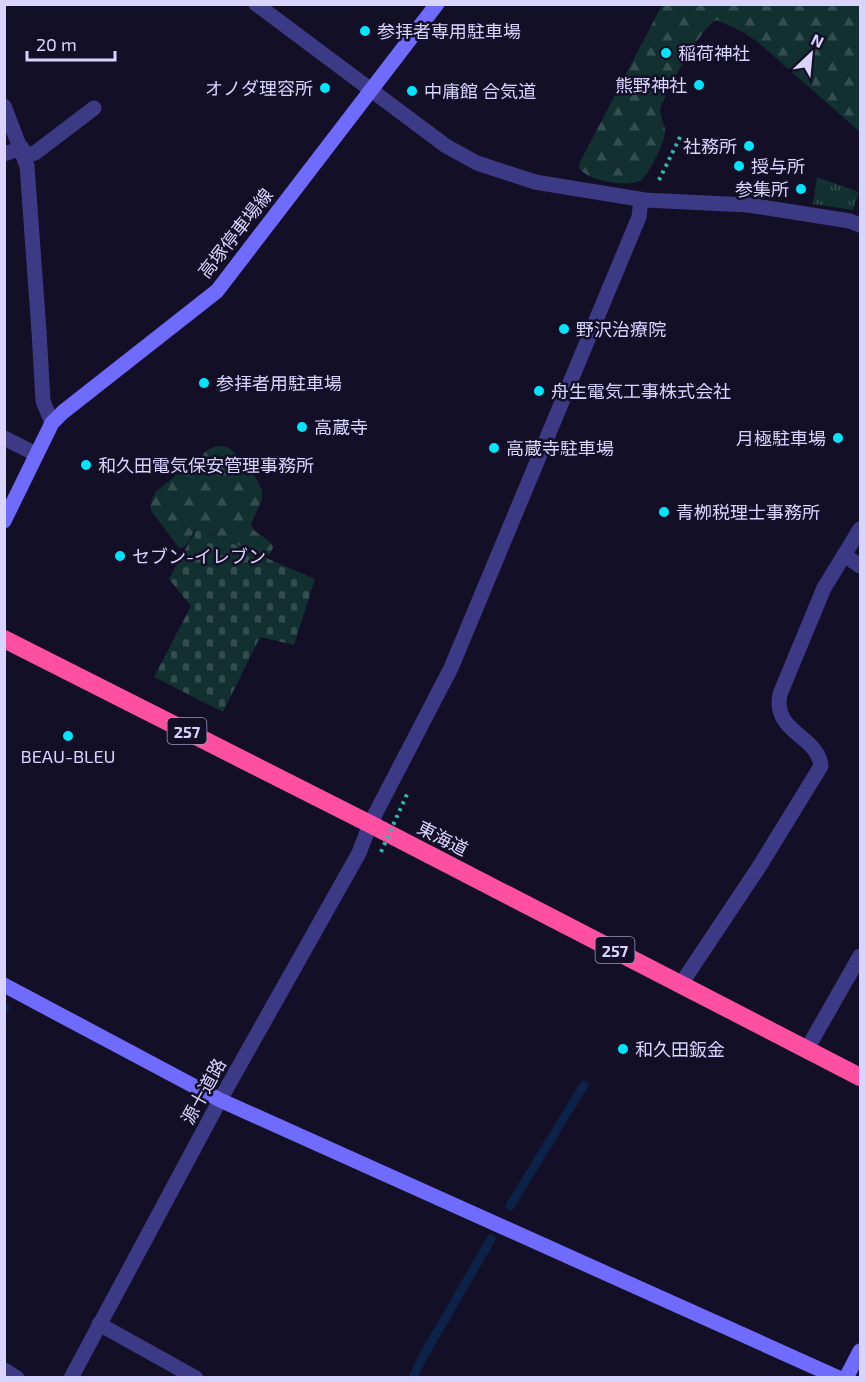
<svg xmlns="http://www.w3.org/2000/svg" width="865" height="1382" viewBox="0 0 865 1382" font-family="'Exo 2','Noto Sans JP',sans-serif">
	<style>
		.forest { fill: url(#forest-firs) }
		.cemetery { fill: url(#cemetery-stones) }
		.park { fill: url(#park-tufts) }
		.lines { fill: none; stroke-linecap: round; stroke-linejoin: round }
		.stream { stroke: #0c2248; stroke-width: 9 }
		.path { stroke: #2fb8b0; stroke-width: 4; stroke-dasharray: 3 4.5; stroke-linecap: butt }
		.lane { stroke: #3d3a85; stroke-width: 15 }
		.street { stroke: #3d3a85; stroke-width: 15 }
		.secondary { stroke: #6f6bff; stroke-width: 15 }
		.highway { stroke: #ff4fa3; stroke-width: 18 }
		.path-bridge { stroke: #2fb8b0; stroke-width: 4; stroke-dasharray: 3 4.5; stroke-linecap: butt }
		.poi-dot { fill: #00e5ff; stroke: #130f26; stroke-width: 2 }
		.labels { text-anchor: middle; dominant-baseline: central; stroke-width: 5; stroke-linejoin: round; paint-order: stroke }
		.shield { fill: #130f26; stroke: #9e99be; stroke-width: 1.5 }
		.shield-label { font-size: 16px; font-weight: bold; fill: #d9d4ff }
		.poi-label { font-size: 18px; fill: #d9d4ff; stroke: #130f26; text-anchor: start }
		.street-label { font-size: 18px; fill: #d9d4ff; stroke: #130f26 }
	</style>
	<defs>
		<pattern id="forest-firs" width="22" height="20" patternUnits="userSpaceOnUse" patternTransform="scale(1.5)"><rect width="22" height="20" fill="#12302f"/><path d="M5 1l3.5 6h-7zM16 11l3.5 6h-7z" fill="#344d4e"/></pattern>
		<pattern id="cemetery-stones" width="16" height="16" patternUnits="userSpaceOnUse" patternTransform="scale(1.5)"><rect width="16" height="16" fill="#12302f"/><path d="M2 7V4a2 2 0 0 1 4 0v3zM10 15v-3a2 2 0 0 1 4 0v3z" fill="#344d4e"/></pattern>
		<pattern id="park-tufts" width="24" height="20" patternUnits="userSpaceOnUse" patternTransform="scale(1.5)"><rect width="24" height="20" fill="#12302f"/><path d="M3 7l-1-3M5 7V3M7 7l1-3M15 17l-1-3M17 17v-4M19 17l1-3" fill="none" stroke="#344d4e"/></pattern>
	</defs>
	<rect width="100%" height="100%" fill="#130f26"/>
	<!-- forest -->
	<g class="forest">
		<path d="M662,5h198v127l-101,-89 -16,-11 -26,-12c-15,5 -50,70 -56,86 -3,9 3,15 4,23 2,11 -16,43 -23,51 -13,8 -55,1 -63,-12l1,-6z"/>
		<path d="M217,446c3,0 7,0 10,1 10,5 35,35 35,46 1,11 -8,21 -11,32 4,11 17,11 22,22l-2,6 -6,3 -6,-2 -62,-26c-8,7 -7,20 -18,20l-27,-36 -2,-6 5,-14 54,-43z"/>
	</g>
	<!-- cemetery -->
	<path class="cemetery" d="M197,528l118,51 -21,66 -34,-8 -37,75 -69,-35 37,-71 -22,-27z"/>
	<!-- park -->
	<path class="park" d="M817,177l42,15 -6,18 -40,-6z"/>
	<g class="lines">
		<!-- stream -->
		<g class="stream">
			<path d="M4,1008h1"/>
			<path d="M510,1206l74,-121"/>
			<path d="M413,1378l8,-18 70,-121"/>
		</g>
		<!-- path -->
		<path class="path" d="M659,180l22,-45"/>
		<!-- lane -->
		<path class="lane" d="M39,331l4,70 9,22"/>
		<!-- street -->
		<g class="street">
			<path d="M256,4l190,142 31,17 58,19 110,18 103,5 102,16 10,4"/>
			<path d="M4,106l23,60 12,165"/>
			<path d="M4,154l18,-6"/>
			<path d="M24,156l11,-3 59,-45"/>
			<path d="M4,438l32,16"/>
			<path d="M844,555l16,11"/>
			<path d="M681,984l78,-117 62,-101c-3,-31 -49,-33 -41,-72l44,-106 36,-59"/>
			<path d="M807,1049l53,-93"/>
			<path d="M99,1324l97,54"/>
			<path d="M4,1370l13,8"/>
			<path d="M71,1378l149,-278 139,-247 11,-29 81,-156 188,-451 2,-17"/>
		</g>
		<!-- secondary -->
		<g class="secondary">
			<path d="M4,521l48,-98 11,-11 154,-121 220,-287"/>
			<path d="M4,985l216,115 619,278"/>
			<path d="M846,1378l14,-27"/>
		</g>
		<!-- highway -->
		<path class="highway" d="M4,639l366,185 490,253"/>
		<!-- path-bridge -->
		<path class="path-bridge" d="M381,852l27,-60"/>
	</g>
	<!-- markers -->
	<g class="poi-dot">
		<circle cx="365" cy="31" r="6"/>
		<circle cx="666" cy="53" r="6"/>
		<circle cx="699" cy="85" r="6"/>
		<circle cx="325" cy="88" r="6"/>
		<circle cx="412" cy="91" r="6"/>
		<circle cx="749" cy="146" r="6"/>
		<circle cx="739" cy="166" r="6"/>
		<circle cx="801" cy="189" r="6"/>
		<circle cx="564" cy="329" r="6"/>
		<circle cx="204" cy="383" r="6"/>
		<circle cx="539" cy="391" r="6"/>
		<circle cx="302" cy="427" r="6"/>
		<circle cx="838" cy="438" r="6"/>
		<circle cx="494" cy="448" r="6"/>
		<circle cx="86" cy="465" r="6"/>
		<circle cx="664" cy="512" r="6"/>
		<circle cx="120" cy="556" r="6"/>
		<circle cx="68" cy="736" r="6"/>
		<circle cx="623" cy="1049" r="6"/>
	</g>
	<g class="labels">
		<!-- shield labels -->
		<g class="shield">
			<rect x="167.5" y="718" width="39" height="26" rx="4.5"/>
			<rect x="595.5" y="937" width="39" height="26" rx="4.5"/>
		</g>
		<g class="shield-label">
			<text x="187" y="731">257</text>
			<text x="615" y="950">257</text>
		</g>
		<!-- poi labels -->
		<g class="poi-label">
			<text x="377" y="31">参拝者専用駐車場</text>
			<text x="678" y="53">稲荷神社</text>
			<text x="687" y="85" text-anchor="end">熊野神社</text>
			<text x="313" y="88" text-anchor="end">オノダ理容所</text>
			<text x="424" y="91">中庸館 合気道</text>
			<text x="737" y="146" text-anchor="end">社務所</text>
			<text x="751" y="166">授与所</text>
			<text x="789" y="189" text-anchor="end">参集所</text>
			<text x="576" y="329">野沢治療院</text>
			<text x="216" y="383">参拝者用駐車場</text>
			<text x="551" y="391">舟生電気工事株式会社</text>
			<text x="314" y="427">高蔵寺</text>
			<text x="826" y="438" text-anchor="end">月極駐車場</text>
			<text x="506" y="448">高蔵寺駐車場</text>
			<text x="98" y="465">和久田電気保安管理事務所</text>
			<text x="676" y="512">青栁税理士事務所</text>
			<text x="132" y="556">セブン-イレブン</text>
			<text x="68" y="756" text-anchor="middle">BEAU-BLEU</text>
			<text x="635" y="1049">和久田鈑金</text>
		</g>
		<!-- street labels -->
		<g class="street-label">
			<text transform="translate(235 233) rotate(-52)">高塚停車場線</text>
			<text transform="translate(443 838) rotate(27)">東海道</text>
			<text transform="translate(203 1091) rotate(-61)">源十道路</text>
		</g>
	</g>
	<!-- border -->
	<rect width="865" height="1382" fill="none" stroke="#d9d4ff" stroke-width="12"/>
	<!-- north arrow -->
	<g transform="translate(811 54) rotate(26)" stroke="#130f26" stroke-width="4.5" paint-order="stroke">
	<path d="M0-4.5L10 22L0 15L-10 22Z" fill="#d9d4ff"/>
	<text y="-9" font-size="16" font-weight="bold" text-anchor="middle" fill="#d9d4ff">N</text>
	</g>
	<!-- scale -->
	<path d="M27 51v9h88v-9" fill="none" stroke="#d9d4ff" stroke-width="3"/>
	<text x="36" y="51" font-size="18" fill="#d9d4ff" stroke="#130f26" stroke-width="4.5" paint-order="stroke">20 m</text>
</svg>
